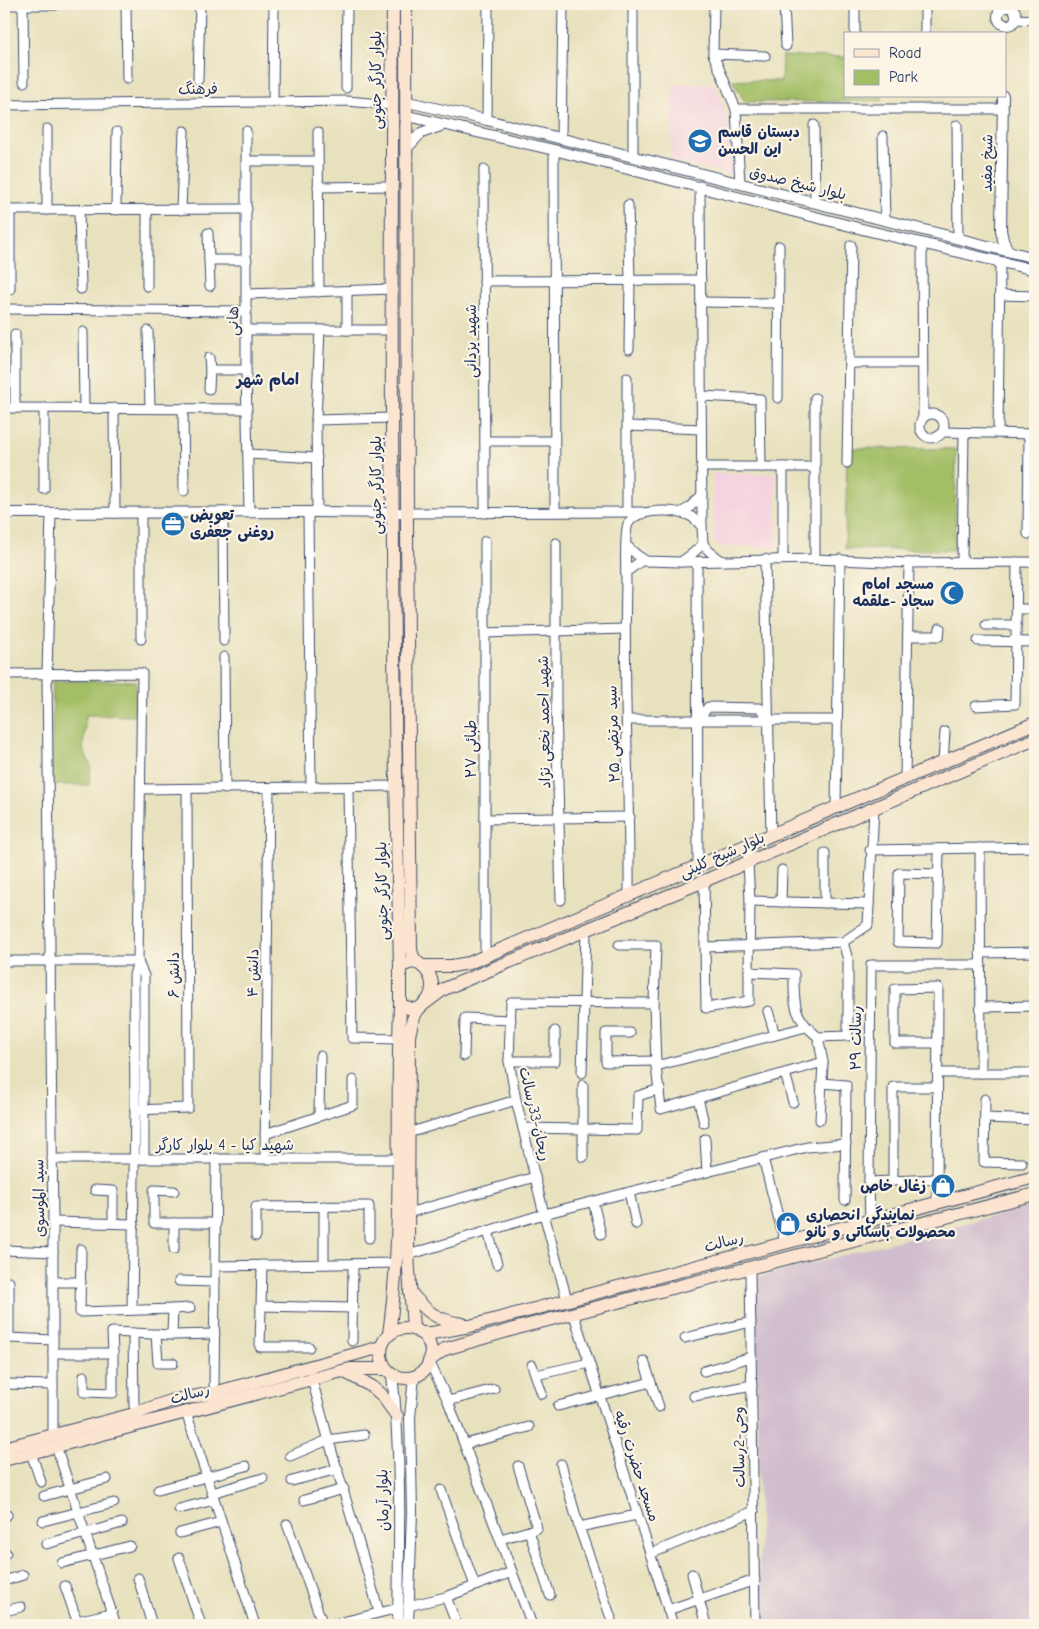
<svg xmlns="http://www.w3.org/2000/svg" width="1039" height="1629" viewBox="0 0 1039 1629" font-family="'Comic Neue','Playpen Sans Arabic',sans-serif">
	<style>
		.built { fill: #f4cfde }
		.industrial { fill: #d0bdce }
		.green { fill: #a3be65; stroke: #5f7662 }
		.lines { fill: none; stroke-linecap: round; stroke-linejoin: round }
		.minor-casing { stroke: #3a4a6c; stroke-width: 11 }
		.tertiary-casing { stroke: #3a4a6c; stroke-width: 12 }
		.secondary-casing { stroke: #3a4a6c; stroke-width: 14 }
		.minor { stroke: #fff; stroke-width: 9 }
		.tertiary { stroke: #fff; stroke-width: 10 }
		.secondary { stroke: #fce5d0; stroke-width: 12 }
		.labels { text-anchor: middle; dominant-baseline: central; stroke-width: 4.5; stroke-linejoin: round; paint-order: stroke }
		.street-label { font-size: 15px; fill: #1b2f5e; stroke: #fcf5e5 }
		.poi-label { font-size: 15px; font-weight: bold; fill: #1b2f5e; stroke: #fcf5e5; text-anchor: start }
		.neighbourhood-label { font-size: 16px; font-weight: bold; fill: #1b2f5e; stroke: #fcf5e5 }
	</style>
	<rect width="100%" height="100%" fill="#fcf5e5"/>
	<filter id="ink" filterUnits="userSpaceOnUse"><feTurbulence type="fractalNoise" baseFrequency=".02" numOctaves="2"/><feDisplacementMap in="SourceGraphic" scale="10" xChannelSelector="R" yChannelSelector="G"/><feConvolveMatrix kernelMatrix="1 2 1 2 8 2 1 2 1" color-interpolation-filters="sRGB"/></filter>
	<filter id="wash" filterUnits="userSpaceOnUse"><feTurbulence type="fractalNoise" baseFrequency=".0096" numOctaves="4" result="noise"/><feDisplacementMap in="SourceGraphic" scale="20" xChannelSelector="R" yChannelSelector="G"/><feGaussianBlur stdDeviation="1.12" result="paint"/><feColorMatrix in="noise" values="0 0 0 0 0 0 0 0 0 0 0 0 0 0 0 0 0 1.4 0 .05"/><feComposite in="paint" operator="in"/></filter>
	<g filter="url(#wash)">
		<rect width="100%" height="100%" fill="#e8e1be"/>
		<!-- built -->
		<g class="built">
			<path d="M673,84h43l12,37 3,54 -60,-14z"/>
			<path d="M713,473l63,1 1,73 -57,-1 -7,-4z"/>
		</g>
		<!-- industrial -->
		<path class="industrial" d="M1035,1205v420h-274l-6,-347z"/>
		<!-- green -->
		<g class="green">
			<path d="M782,56l63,1v39h37v5l-137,1 -13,-22 49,1z"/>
			<path d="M847,448l109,1 -1,101 -110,-1z"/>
			<path d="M53,681h83l-1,35 -49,-1 -3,34 8,17 -2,19h-38z"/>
		</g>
	</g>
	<g filter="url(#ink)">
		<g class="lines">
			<defs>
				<g id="minor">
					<path d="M126,4l1,75"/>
					<path d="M714,4l-1,50 23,55 4,75"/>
					<path d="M784,4l2,42"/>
					<path d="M855,4v30"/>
					<path d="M925,4v30"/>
					<path d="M4,5h51v-1"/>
					<path d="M23,5l1,77"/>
					<path d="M1016,19l19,1"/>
					<path d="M713,54l52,2"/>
					<path d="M198,80l2,-76"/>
					<path d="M346,88l1,-84"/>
					<path d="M273,102l1,-98"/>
					<path d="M4,105l343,-4 45,4"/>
					<path d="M736,109h266"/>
					<path d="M487,120l1,-116"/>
					<path d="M814,125l1,77"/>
					<path d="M957,125l1,113"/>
					<path d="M47,129v81"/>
					<path d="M246,131v239l3,142"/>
					<path d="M318,132l1,160"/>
					<path d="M883,136l2,84"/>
					<path d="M561,139l2,-135"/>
					<path d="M554,150l1,361"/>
					<path d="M633,157v-153"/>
					<path d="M247,161h71"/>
					<path d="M484,170l1,343"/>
					<path d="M700,186l2,341"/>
					<path d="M318,187l74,-1"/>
					<path d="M628,205l2,75 -1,69"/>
					<path d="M4,210l243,-1"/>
					<path d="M79,210l2,79"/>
					<path d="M116,210l1,-78"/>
					<path d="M147,210v76"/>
					<path d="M181,210l3,-79"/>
					<path d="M208,233l1,27"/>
					<path d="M922,243l1,174"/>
					<path d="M484,281l217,-1"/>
					<path d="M210,286l-1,-26h38"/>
					<path d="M10,289v-79"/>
					<path d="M247,294l145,-5"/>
					<path d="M1000,295l35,1"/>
					<path d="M701,302l77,1"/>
					<path d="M4,309l243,2"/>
					<path d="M247,330h145"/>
					<path d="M347,330v-39"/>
					<path d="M148,331l2,77"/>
					<path d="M83,332l1,76"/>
					<path d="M15,334v74"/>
					<path d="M209,358l1,12h36"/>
					<path d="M849,363h73"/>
					<path d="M209,389l1,-19"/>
					<path d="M701,396l59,3 1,68"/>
					<path d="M778,398l1,-152"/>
					<path d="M815,398v161"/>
					<path d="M4,408l242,1"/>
					<path d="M44,408v81"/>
					<path d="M114,408l1,105"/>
					<path d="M183,408l1,83"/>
					<circle cx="932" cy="426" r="12"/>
					<path d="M316,420l76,-2"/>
					<path d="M628,426l73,3"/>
					<path d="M942,432l92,2"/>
					<path d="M998,433l2,-171"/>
					<path d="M485,441h69"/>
					<path d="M248,454l69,4"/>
					<path d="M847,463l4,-218"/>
					<path d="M701,467h114"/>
					<path d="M627,511v-133"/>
					<path d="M223,512l1,129"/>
					<path d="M308,512l3,276"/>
					<path d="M317,512l-1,-92 4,-90"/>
					<path d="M51,513l-4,161 6,548v213"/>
					<path d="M407,513l235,-1"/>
					<path d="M680,513l9,-5 13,-13"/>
					<path d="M1028,534l1,-100"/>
					<path d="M556,543v163l5,194"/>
					<path d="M703,544l6,7 13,10"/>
					<path d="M626,545l11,10 9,6 35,1 11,-8 11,-10 -1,-17c-4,-5 -8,-10 -14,-12 -15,-6 -52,-7 -60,9 -4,10 -2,47 -2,60 -3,104 4,207 3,311"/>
					<path d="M765,559l6,275"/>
					<path d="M783,559v-92"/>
					<path d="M681,562l134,-3 94,4 126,-1"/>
					<path d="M697,562l1,303"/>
					<path d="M962,562l2,-129"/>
					<path d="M626,572l15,-11h5"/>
					<path d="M1017,609h18"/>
					<path d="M986,625h30"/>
					<path d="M485,633l140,-4"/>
					<path d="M908,636h31l1,-8"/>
					<path d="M141,639v-126"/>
					<path d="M978,641l57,1"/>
					<path d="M224,657l1,132"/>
					<path d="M4,674l138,-1 -4,288 -4,14 1,135 -3,200"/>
					<path d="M976,706l39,-2 2,-142"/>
					<path d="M627,720h209"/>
					<path d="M698,720l10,-13 52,1 9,12"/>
					<path d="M943,761l2,-29"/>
					<path d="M905,777l4,-214"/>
					<path d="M348,788l4,250 47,1"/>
					<path d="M141,789l255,-3"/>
					<path d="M836,807l4,-248"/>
					<path d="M485,819l145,-2"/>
					<path d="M747,844l3,57 -1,71 45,2c0,30 -1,43 24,63l5,25 -3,58"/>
					<path d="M980,848l1,225"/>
					<path d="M870,850l165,-3"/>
					<path d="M825,853v50"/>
					<path d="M938,874l-39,-1 -1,69 39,1 2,-94"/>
					<path d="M704,881l2,127 43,-7v-29"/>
					<path d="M750,901l119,3"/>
					<path d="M781,902l1,-32"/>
					<path d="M705,947l138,-5 25,-17 6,-117"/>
					<path d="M980,953l55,-1"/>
					<path d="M485,956v-415"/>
					<path d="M4,961h134"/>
					<path d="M138,962l6,14v183"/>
					<path d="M654,1003l2,63 5,43 162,-47"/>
					<path d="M981,1007l54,-1"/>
					<path d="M768,1011l7,24"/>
					<path d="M630,1033h-24v29l50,-1"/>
					<path d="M818,1037l30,-1v-76l-5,-18"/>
					<path d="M464,1056l1,-38 46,2"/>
					<path d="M509,1061h46v-30"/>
					<path d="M656,1066l150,-39"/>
					<path d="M582,1073l4,-143"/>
					<path d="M785,1073l8,29"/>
					<path d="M937,1073h98"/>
					<path d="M822,1083l24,2 -1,115"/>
					<path d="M583,1085v72"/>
					<path d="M698,1098l6,25"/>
					<path d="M985,1099l-1,63 38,1"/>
					<path d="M135,1110l53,-2 -1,-319"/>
					<path d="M319,1115l1,-59"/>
					<path d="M985,1118l50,2"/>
					<path d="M523,1128l114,2 1,-34 22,-7"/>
					<path d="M408,1133l108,-33"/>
					<path d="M265,1134l88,-29v-25"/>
					<path d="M705,1139l2,33"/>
					<path d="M265,1158l4,-370"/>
					<path d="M763,1158l22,85"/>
					<path d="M52,1159h347"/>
					<path d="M893,1181v-94h44"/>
					<path d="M869,1182l68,-3"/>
					<path d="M95,1190l18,1v32"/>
					<path d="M174,1191l-20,-1v33h62"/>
					<path d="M629,1192l7,32"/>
					<path d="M593,1202l8,32"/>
					<path d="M937,1202c0,-71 1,-142 1,-214l-43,1v54h43"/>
					<path d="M408,1213l127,-36"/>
					<path d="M870,1220l-1,-38 2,-217h110"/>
					<path d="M53,1222l81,2"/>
					<path d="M174,1223v26"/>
					<path d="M488,1231l9,33"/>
					<path d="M256,1236v-29l113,-1v32"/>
					<path d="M81,1249l-1,63 93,-3 -1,26"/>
					<path d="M4,1250l49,2"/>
					<path d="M408,1255l136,-41 163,-42 100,-25 39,-3"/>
					<path d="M324,1264v-58"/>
					<path d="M262,1265l-2,82h49"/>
					<path d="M216,1266l180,-3"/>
					<path d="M750,1269l5,356"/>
					<path d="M179,1281l36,1"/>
					<path d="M9,1282v56l44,2"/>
					<path d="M53,1282h28"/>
					<path d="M567,1300l-23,-86 -28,-114 -7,-39 2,-59 143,1 2,-58h-37"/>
					<path d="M261,1306l91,2"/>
					<path d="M173,1309l17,-1"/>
					<path d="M574,1315l99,310"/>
					<path d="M133,1333l1,73"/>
					<path d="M156,1334l2,29h15"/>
					<path d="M685,1338l66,-16"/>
					<path d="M352,1341l1,-77"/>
					<path d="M53,1353h60l-1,-21 60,3 43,-1"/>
					<path d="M429,1361l19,40 84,224"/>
					<path d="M644,1361l15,46"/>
					<path d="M532,1365l10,29"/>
					<path d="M704,1371l47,-14"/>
					<path d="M536,1375l53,-12"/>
					<path d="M84,1376v16l29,1v-40"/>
					<path d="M312,1379c20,78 45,155 67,233"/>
					<path d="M4,1384l49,1"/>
					<path d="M214,1393l2,-235"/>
					<path d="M694,1396l58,-11"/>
					<path d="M448,1401l46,-12"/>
					<path d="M558,1406l93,-24"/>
					<path d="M186,1412l69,213"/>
					<path d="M465,1444l64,-17"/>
					<path d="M56,1446l60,179"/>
					<path d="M31,1453l10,29"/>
					<path d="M290,1456l38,-16 36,-5"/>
					<path d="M561,1464l18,63 58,-12"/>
					<path d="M518,1466l19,62 -8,3"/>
					<path d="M292,1481l46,-12"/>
					<path d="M158,1490l88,-24"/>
					<path d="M441,1490l34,96"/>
					<path d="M212,1493l51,-15"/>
					<path d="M44,1496l63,-17"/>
					<path d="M304,1500l40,-11"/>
					<path d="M179,1509l35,-9"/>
					<path d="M4,1516l3,-1"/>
					<path d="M43,1521l71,-18"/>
					<path d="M287,1524l36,101"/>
					<path d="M579,1527l32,91"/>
					<path d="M180,1533l41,-11"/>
					<path d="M500,1539l29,-8 21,64"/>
					<path d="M46,1544l76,-21"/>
					<path d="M4,1553h2"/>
					<path d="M650,1554l104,-43"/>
					<path d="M179,1558l22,67"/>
					<path d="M62,1563l68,-17"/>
					<path d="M692,1574l14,51"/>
					<path d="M138,1578l14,47"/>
					<path d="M4,1581l19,-6"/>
					<path d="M65,1586l12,35 35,-8"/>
					<path d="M446,1597l11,28"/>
					<path d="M408,1606l38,-9 66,-25"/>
					<path d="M668,1610l87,-30"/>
					<path d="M4,1611l17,-4"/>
					<path d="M330,1625l69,-17"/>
				</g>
				<g id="tertiary">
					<circle cx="1007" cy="16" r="9"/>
					<path d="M1003,96l-2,134 2,10 5,11"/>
					<path d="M408,102l79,18 548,138"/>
					<path d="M408,116l146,34 316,81 165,39"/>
					<path d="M407,148l14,-15 22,-8"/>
					<path d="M4,513l313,-1 83,1"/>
					<path d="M392,1375c10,82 7,167 6,250"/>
					<path d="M408,1625l4,-113 -2,-95 4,-40"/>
				</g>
				<g id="secondary">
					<path d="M393,4c-3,321 -1,642 7,963"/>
					<path d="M406,4l1,530 4,416 2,7 5,6"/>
					<path d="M422,966h30l17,-3 566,-240"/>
					<path d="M424,1004l20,-15 260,-108 331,-142"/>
					<path d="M410,1292c17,20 25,28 53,32"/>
					<circle cx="406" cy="1353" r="25"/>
					<path d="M413,1329l-5,-74 1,-219c2,-9 3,-19 9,-26 3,-4 8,-7 11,-12 6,-11 3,-24 -7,-32 -6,-6 -15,-3 -22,1v38l12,4h7"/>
					<path d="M420,1333h12l38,-7 565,-149"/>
					<path d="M389,1334c15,-109 7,-220 11,-329"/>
					<path d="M429,1361l16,-12 76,-22 514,-133"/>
					<path d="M343,1371l28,15 10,8 16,22"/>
					<path d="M4,1448l130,-34 36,-13 44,-8 167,-46"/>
					<path d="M4,1460l346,-91h36"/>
				</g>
			</defs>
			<!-- minor casing -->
			<use href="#minor" class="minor-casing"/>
			<!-- tertiary casing -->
			<use href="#tertiary" class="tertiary-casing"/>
			<!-- secondary casing -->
			<use href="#secondary" class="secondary-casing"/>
			<!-- minor -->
			<use href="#minor" class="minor"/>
			<!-- tertiary -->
			<use href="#tertiary" class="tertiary"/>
			<!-- secondary -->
			<use href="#secondary" class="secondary"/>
		</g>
	</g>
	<!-- icons -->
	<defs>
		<symbol id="school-disc" viewBox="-11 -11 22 22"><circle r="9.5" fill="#1f6fb2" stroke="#fcf5e5"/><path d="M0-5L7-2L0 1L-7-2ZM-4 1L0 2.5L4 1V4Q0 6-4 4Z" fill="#fff"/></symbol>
		<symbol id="office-disc" viewBox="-11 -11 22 22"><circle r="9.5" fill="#1f6fb2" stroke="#fcf5e5"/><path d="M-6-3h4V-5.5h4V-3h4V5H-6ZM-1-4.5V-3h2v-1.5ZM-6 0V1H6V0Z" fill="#fff"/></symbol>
		<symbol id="mosque-disc" viewBox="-11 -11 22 22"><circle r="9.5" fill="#1f6fb2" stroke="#fcf5e5"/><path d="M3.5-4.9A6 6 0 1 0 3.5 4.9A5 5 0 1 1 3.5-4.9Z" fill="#fff"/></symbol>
		<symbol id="shop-disc" viewBox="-11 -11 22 22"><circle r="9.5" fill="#1f6fb2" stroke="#fcf5e5"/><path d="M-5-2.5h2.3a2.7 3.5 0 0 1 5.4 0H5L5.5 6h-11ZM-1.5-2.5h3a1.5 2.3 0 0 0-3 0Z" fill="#fff"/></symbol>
	</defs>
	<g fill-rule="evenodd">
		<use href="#school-disc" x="686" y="127" width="28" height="28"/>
		<use href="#office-disc" x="159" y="510" width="28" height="28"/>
		<use href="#mosque-disc" x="938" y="579" width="28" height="28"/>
		<use href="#shop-disc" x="929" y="1172" width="28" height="28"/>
		<use href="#shop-disc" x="774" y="1210" width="28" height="28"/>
	</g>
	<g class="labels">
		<!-- street labels -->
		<g class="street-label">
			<text transform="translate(376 80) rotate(-90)">بلوار کارگر جنوبی</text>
			<text transform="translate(198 89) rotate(-1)">فرهنگ</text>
			<text transform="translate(987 163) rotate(-89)">شیخ مفید</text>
			<text transform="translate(798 183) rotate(14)">بلوار شیخ صدوق</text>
			<text transform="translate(233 321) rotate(-89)">هانی</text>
			<text transform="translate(471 341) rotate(-90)">شهید یزدانی</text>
			<text transform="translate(376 485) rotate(-90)">بلوار کارگر جنوبی</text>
			<text transform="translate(544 722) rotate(-91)">شهید احمد نخعی نژاد</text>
			<text transform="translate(613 734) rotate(-92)">۲۵ سید مرتضی</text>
			<text transform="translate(471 749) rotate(-90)">طبائی ۲۷</text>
			<text transform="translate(722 855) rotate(-24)">بلوار شیخ کلینی</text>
			<text transform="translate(382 891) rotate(-91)">بلوار کارگر جنوبی</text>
			<text transform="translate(253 973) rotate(-89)">دانش ۴</text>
			<text transform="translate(174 975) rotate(-90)">دانش ۶</text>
			<text transform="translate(856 1038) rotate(-90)">رسالت ۲۹</text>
			<text transform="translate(535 1114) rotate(77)">ریحان-33رسالت</text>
			<text x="225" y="1145">شهید کیا - 4 بلوار کارگر</text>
			<text transform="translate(39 1198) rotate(-91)">سید الموسوی</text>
			<text transform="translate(724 1242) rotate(-15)">رسالت</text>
			<text transform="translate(190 1394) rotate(-15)">رسالت</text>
			<text transform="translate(739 1447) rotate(-91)">وحی-2رسالت</text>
			<text transform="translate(637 1466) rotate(72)">مسجد حضرت رقیه</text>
			<text transform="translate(383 1500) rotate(-91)">بلوار آرمان</text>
		</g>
		<!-- poi labels -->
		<g class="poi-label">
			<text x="718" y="132">دبستان قاسم<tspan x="718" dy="17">این الحسن</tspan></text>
			<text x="190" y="515">تعویض<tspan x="190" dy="17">روغنی جعفری</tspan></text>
			<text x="934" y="584" text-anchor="end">مسجد امام<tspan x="934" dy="17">سجاد -علقمه</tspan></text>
			<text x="926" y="1186" text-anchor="end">زغال خاص</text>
			<text x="806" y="1215">نمایندگی انحصاری<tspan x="806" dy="17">محصولات باسکاتی و نانو</tspan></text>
		</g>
		<!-- neighbourhood labels -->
		<g class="neighbourhood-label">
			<text x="268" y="380">امام شهر</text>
		</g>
	</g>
	<!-- margin -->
	<rect width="1039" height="1629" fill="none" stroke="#fcf5e5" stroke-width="20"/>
	<!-- legend -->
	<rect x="844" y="32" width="162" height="65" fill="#fcf5e5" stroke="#a2a6af"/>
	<rect x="854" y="49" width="25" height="8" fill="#fce5d0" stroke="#a2a6af"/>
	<text x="889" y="58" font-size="15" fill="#1b2f5e">Road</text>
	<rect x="854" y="70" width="25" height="15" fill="#a3be65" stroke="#a2a6af"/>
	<text x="889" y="82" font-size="15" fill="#1b2f5e">Park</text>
</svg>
